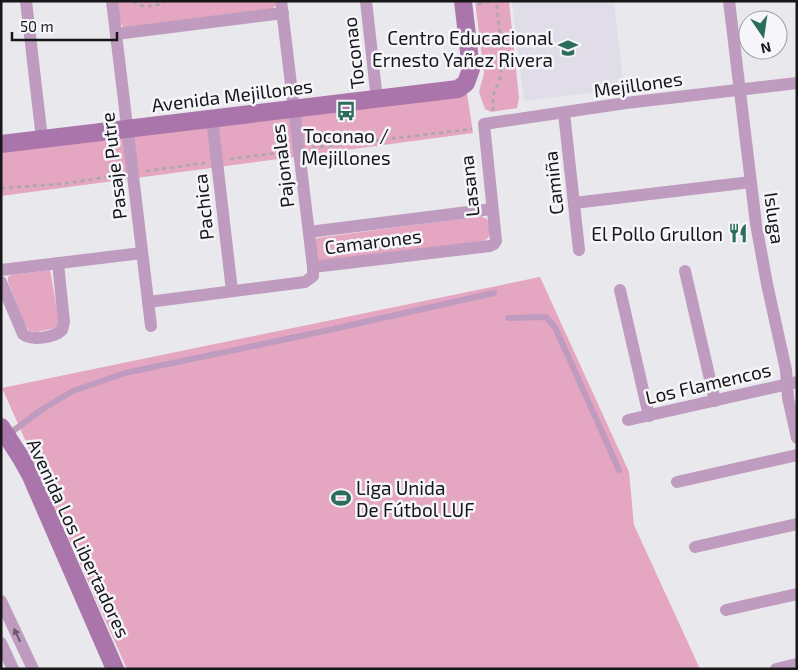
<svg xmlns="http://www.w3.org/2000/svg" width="798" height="670" viewBox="0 0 798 670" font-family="'Exo 2',sans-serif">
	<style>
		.built { fill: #e0dce8 }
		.green { fill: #e4a6c0 }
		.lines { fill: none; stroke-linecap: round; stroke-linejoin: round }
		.path { stroke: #a9a8ab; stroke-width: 2.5; stroke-dasharray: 4 4; stroke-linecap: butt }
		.lane { stroke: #bf9bbf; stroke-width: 6 }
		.street { stroke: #bf9bbf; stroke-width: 12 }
		.secondary { stroke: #aa75aa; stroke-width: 18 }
		.oneway { fill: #6b596c }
		.labels { text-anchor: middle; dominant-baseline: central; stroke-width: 5; stroke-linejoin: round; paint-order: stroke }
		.poi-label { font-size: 19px; fill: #171718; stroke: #f6f5fa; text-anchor: end }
		.street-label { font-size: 19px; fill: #171718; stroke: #f6f5fa }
	</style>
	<rect width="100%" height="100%" fill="#e9e8ec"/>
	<!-- built -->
	<path class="built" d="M512,1h102l10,88 -100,12z"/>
	<!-- green -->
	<g class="green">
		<path d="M117,1h158l1,4 -4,4 -148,19 -4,-5z"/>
		<path d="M475,1h34l10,97 -2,10 -26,4 -6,-3 -6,-17 5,-19z"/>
		<path d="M467,93l6,40 -472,63v-45z"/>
		<path d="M480,216c9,3 10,6 12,15l-4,7 -9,6 -159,18 -4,-2 -2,-18 3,-4z"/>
		<path d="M50,270l9,51 -3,7 -19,4 -7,-1 -5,-6 -17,-43v-5l3,-2z"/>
		<path d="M540,277l89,195 5,53 66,144h-573l-125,-281z"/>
	</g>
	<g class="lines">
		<!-- path -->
		<g class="path">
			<path d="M133,1c11,9 22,5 34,0"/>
			<path d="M478,4l16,-3"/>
			<path d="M483,46l18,-3"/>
			<path d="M493,111v-16l8,-19v-33l-5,-42"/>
			<path d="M312,148l160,-19"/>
			<path d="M230,159l56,-7"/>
			<path d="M146,171l59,-8"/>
			<path d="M1,188l60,-4 60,-9"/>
		</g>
		<!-- lane -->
		<g class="lane">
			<path d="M508,318l38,-1 9,10 64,143"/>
			<path d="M9,434l32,-24 32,-19 52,-18 195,-41 174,-39"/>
		</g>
		<!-- street -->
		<g class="street">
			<path d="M26,1l16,138"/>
			<path d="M112,1l39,325"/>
			<path d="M366,1l11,99"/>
			<path d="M729,1l27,223 11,60 19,86 2,28 9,40"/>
			<path d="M116,34l167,-21"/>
			<path d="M564,113l15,137"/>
			<path d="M212,119l20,172"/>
			<path d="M574,203l177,-21"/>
			<path d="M309,232l183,-23"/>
			<path d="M313,267l177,-21 4,-2 2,-3 -12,-117 142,-21 171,-20"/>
			<path d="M1,270l141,-17"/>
			<path d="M685,271l30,130"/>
			<path d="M1,282l22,52c8,7 31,4 39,-4l2,-8 -6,-59"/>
			<path d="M620,290l29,126"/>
			<path d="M148,302l157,-20 8,-6v-9l-32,-266"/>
			<path d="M628,420l169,-38"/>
			<path d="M677,482l120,-27"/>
			<path d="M695,547l102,-23"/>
			<path d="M1,601l32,68"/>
			<path d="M726,610l71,-16"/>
			<path d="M1,643l12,26"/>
			<path d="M776,669l21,-5"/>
		</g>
		<!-- secondary -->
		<g class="secondary">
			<path d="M1,144l457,-55 8,-6 5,-14 -8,-68"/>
			<path d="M1,427l20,31 9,16 85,195"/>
		</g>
	</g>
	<!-- one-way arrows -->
	<defs><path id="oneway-solid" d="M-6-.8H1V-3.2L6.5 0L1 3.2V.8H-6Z" transform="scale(1.25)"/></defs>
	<use class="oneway" href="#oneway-solid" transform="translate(17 635) rotate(-115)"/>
	<!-- icons -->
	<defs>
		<symbol id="school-bare" viewBox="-9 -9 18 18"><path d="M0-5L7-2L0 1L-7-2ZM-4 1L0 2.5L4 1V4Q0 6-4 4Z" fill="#2c6c5a" stroke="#f6f5fa" stroke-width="2.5" paint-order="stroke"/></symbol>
		<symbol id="bus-bare" viewBox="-9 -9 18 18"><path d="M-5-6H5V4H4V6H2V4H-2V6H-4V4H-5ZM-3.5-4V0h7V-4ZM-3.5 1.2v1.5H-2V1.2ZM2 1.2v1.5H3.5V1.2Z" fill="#2c6c5a" stroke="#f6f5fa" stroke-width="2.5" paint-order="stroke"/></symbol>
		<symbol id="restaurant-bare" viewBox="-9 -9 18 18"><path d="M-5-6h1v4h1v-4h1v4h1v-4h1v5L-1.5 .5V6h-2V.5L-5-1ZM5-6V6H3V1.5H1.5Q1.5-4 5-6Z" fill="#2c6c5a" stroke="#f6f5fa" stroke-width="2.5" paint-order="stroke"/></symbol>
		<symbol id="stadium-bare" viewBox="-9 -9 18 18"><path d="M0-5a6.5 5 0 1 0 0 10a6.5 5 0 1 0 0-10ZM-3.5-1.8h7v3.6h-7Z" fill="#2c6c5a" stroke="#f6f5fa" stroke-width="2.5" paint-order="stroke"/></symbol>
	</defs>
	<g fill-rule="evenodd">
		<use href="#school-bare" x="554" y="34" width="28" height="28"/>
		<use href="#bus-bare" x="332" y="97" width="28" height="28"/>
		<use href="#restaurant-bare" x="724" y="219" width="28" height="28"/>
		<use href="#stadium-bare" x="327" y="484" width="28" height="28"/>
	</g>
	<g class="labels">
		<!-- poi labels -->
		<g class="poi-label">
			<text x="553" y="37">Centro Educacional<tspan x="553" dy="22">Ernesto Yañez Rivera</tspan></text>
			<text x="346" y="135" text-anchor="middle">Toconao /<tspan x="346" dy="22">Mejillones</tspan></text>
			<text x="723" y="233">El Pollo Grullon</text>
			<text x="356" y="487" text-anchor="start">Liga Unida<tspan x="356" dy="22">De Fútbol LUF</tspan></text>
		</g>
		<!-- street labels -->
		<g class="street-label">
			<text transform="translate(353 53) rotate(-97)">Toconao</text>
			<text transform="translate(638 84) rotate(-8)">Mejillones</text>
			<text transform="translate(232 95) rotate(-7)">Avenida Mejillones</text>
			<text transform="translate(113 166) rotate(-97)">Pasaje Putre</text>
			<text transform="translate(282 166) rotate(-97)">Pajonales</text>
			<text transform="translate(553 183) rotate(-96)">Camiña</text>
			<text transform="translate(469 186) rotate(-96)">Lasana</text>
			<text transform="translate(203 207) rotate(-96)">Pachica</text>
			<text transform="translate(775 218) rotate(82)">Isluga</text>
			<text transform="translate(373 241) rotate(-7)">Camarones</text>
			<text transform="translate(708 383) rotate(-13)">Los Flamencos</text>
			<text transform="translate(79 538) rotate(65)">Avenida Los Libertadores</text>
		</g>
	</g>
	<!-- border -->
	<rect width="798" height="670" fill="none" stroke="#171718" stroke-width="5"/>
	<!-- north arrow -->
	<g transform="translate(763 35) rotate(167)"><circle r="24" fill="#f6f5fa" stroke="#9d9ca0"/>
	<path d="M0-4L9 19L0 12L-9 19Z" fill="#2c6c5a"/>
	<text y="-8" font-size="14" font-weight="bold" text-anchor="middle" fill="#171718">N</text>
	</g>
	<!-- scale -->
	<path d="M12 32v8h105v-8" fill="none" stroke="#171718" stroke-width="2.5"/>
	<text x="20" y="32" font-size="15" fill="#171718" stroke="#f6f5fa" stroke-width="4" paint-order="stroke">50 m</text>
</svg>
